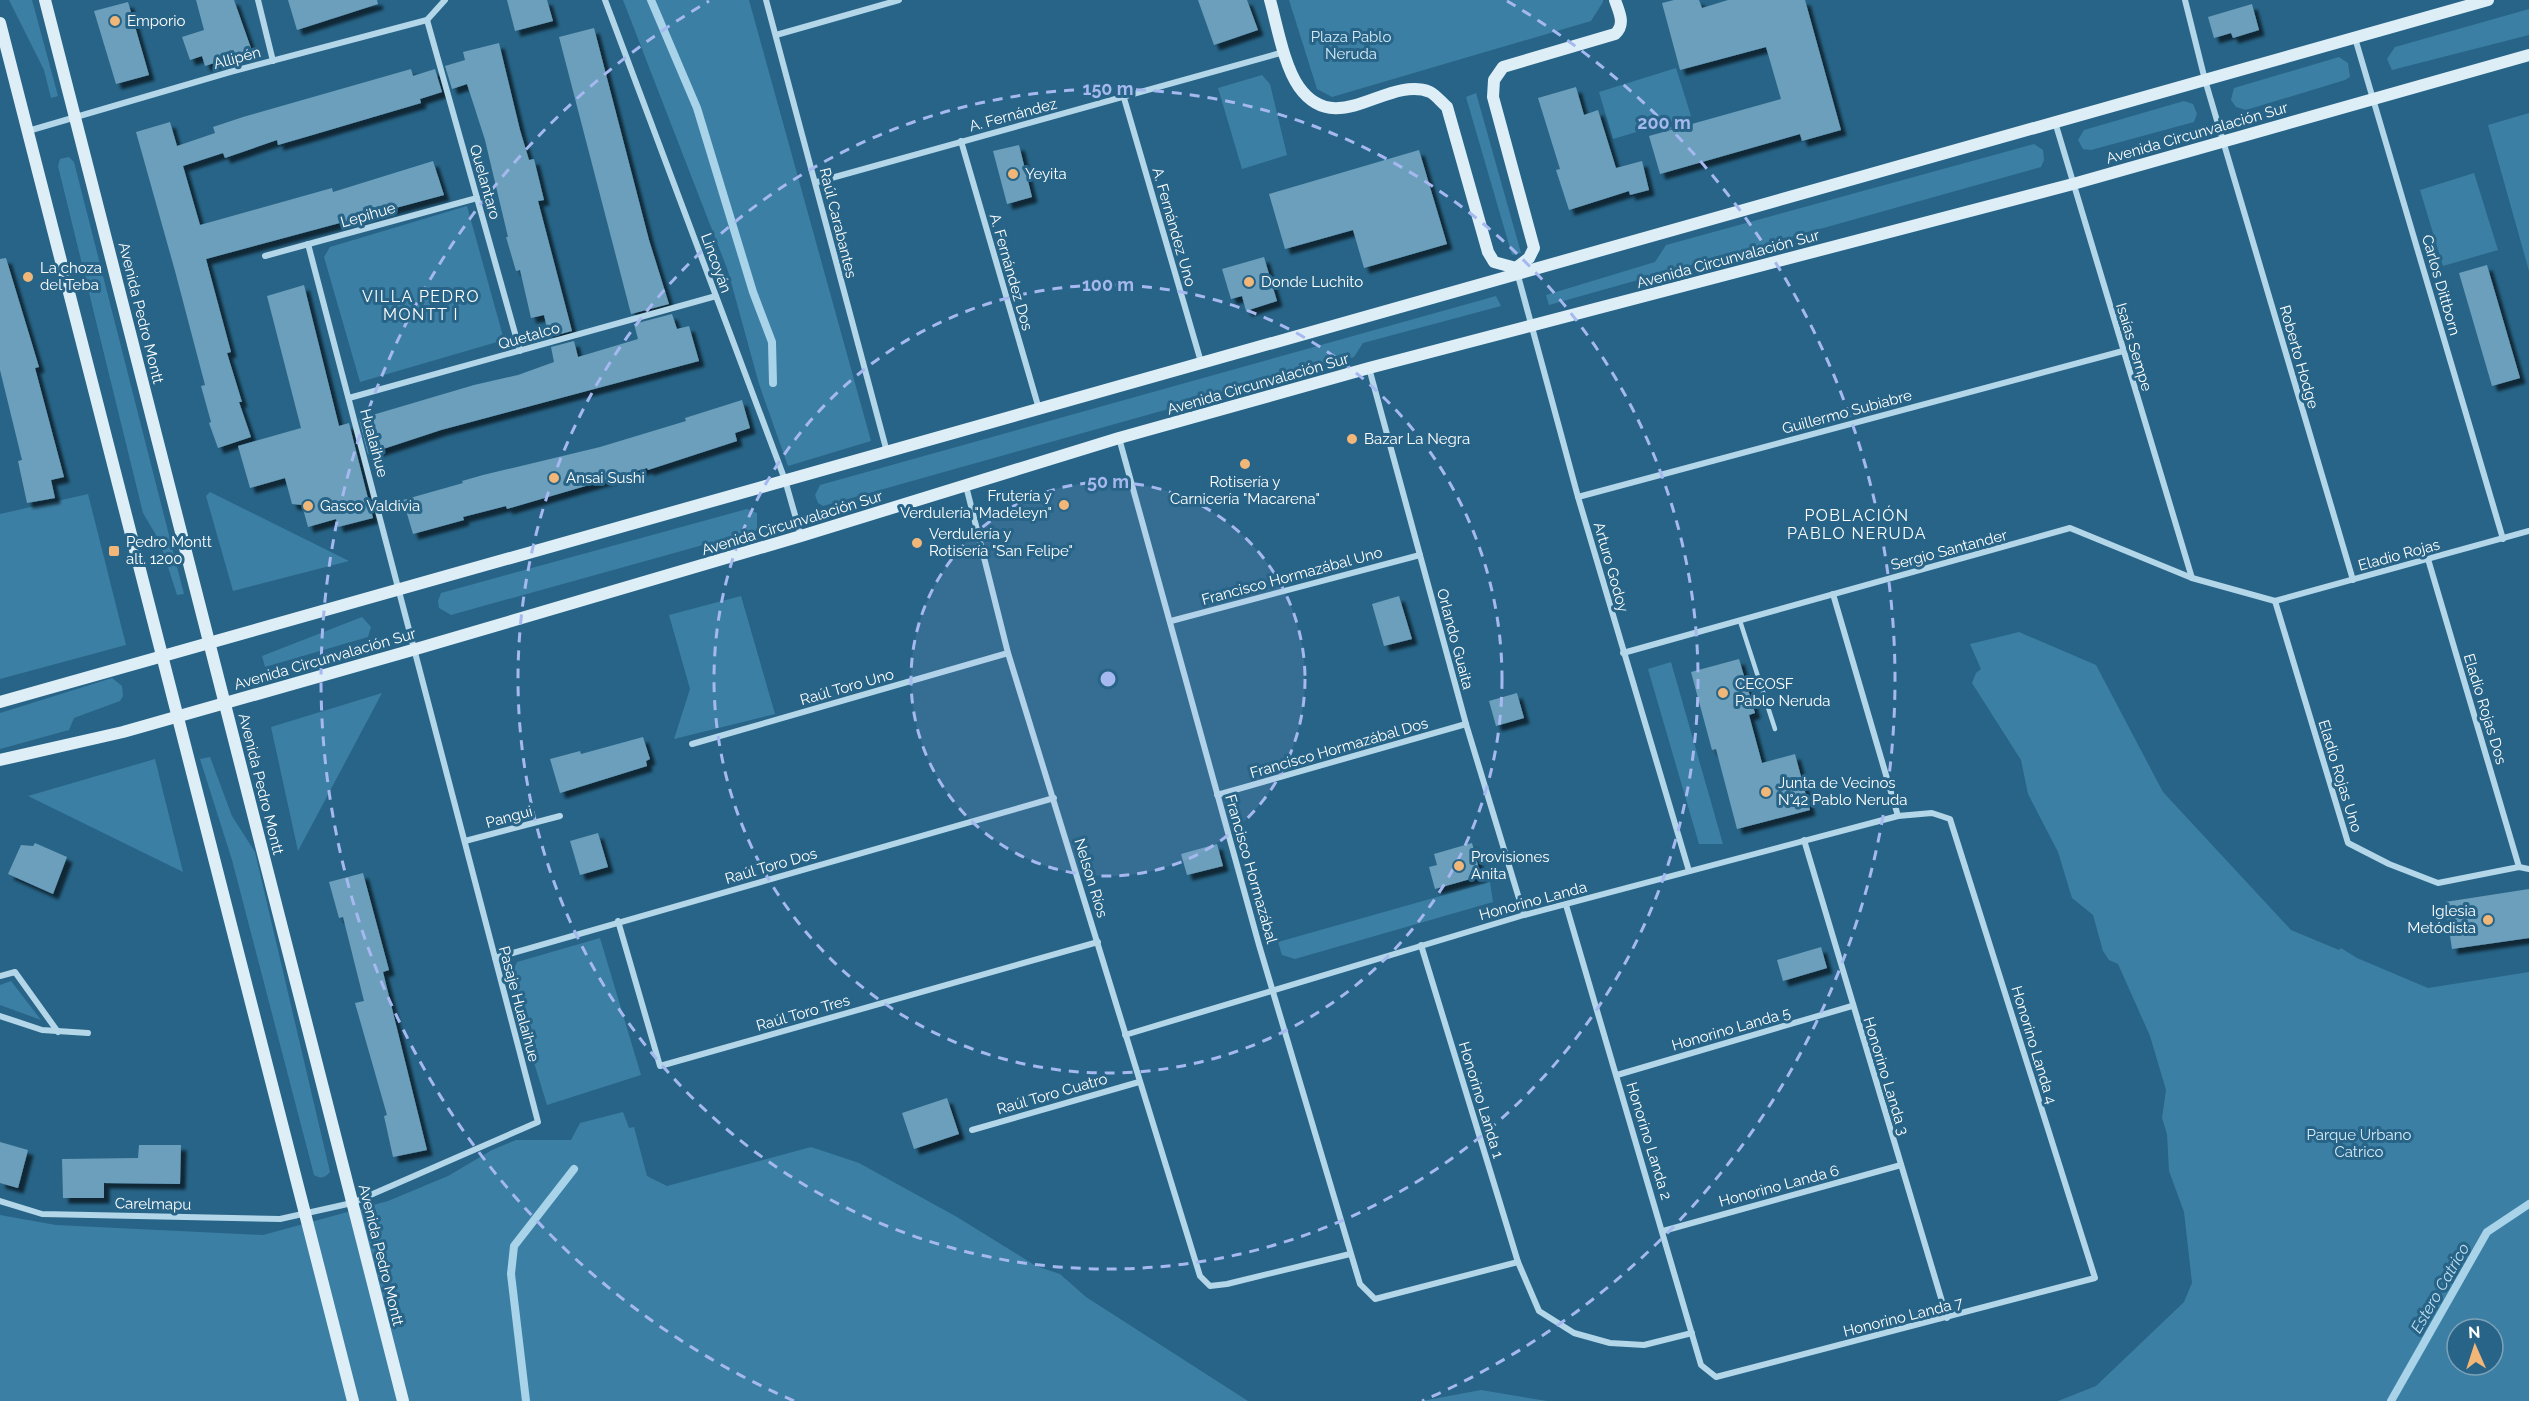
<svg xmlns="http://www.w3.org/2000/svg" width="2529" height="1401" viewBox="0 0 2529 1401" font-family="Raleway,sans-serif">
	<style>
		.green { fill: #3c7fa4; fill-rule: evenodd }
		.lines { fill: none; stroke-linecap: round; stroke-linejoin: round }
		.stream { stroke: #a8d3e9; stroke-width: 8 }
		.building { fill: #6c9fbc; filter: url(#shadow) }
		.lane { stroke: #b3d6e8; stroke-width: 4.5 }
		.street { stroke: #b3d6e8; stroke-width: 6 }
		.secondary { stroke: #ddeef7; stroke-width: 12 }
		.ring { fill: none; stroke: #a5b8ef; stroke-width: 3; stroke-dasharray: 10 8 }
		.poi-dot { fill: #f1b779; stroke: #276487; stroke-width: 2 }
		.labels { text-anchor: middle; dominant-baseline: central; stroke-width: 6; stroke-linejoin: round; paint-order: stroke }
		.poi-label { font-size: 15px; fill: #fff; stroke: #276487; text-anchor: start }
		.park-label { font-size: 15px; fill: #d7ebf7; stroke: #276487 }
		.street-label { font-size: 15px; fill: #fff; stroke: #276487 }
		.neighbourhood-label { font-size: 16px; letter-spacing: 1.5px; fill: #fff; stroke: #276487 }
		.water-label { font-size: 16px; font-style: italic; fill: #bfdff0; stroke: #276487 }
		.centre { fill: #a5b8ef; stroke: #276487; stroke-width: 3 }
		.ring-label { font-size: 18px; text-anchor: middle; font-weight: bold; fill: #a5b8ef; stroke: #276487; stroke-width: 6; stroke-linejoin: round; paint-order: stroke }
	</style>
	<defs>
		<filter id="shadow"><feDropShadow dx="5.5" dy="5.5" stdDeviation="1.5" flood-color="#0009"/></filter>
	</defs>
	<rect width="100%" height="100%" fill="#276487"/>
	<!-- green -->
	<g class="green">
		<path d="M9,0h23l26,96 -7,2 -7,-28z"/>
		<path d="M623,0h126l122,441 -83,25 -29,-82 -31,-113z"/>
		<path d="M1289,0h314v2l-12,19 -259,76 -15,-8z"/>
		<path d="M2529,9v26l-137,35 -5,-11 8,-12z"/>
		<path d="M2339,57l9,6 2,14 -5,3 -99,30 -10,-3 -5,-7 3,-12z"/>
		<path d="M1676,68l15,48 -78,23 -14,-47z"/>
		<path d="M1262,75l8,9 17,71 -45,14 -24,-81z"/>
		<path d="M1476,93l45,160 -9,2 -46,-158z"/>
		<path d="M2184,101l9,3 4,10 -3,8 -103,28 -8,-1 -5,-9 6,-10z"/>
		<path d="M2529,113v158l-41,-146z"/>
		<path d="M2034,144l9,6 1,10 -3,7 -492,138 -3,-10 109,-33 11,-17z"/>
		<path d="M69,157l5,5 110,432 -7,1 -17,-53 -17,-29 -85,-347 2,-7z"/>
		<path d="M2474,173l24,77 -55,16 -23,-76z"/>
		<path d="M467,206l37,134 -144,42 -36,-125 6,-10z"/>
		<path d="M1496,296l5,10 -138,37 -9,14 -531,149 -5,-3 -3,-8 5,-10z"/>
		<path d="M210,492l139,69 -116,30 -27,-95z"/>
		<path d="M88,494l38,151 -126,34v-165z"/>
		<path d="M747,509l10,4v17l-306,85 -12,-7 -1,-7 3,-8z"/>
		<path d="M741,596l34,118 -101,25 16,-50 -21,-74z"/>
		<path d="M362,617l9,10 -3,10 -103,30 -3,-11z"/>
		<path d="M2019,632l77,33 67,127 128,138 48,20 2,-2 16,10 71,30 101,-16v429h-471l38,-15 88,-84 8,-19 -8,-71 -15,-41 -2,-37 -5,-16 4,-28 -16,-54 -32,-72 -9,-4 -6,-9 -10,-36 -21,-17 -14,-46 -30,-58 -7,-34 -49,-77 4,-10 5,-4 -11,-25zM2457,1329h36v36h-36z"/>
		<path d="M1671,662l52,182h-24l-51,-175z"/>
		<path d="M112,678l10,8 1,10 -3,5 -46,17 -5,12 -69,19v-36z"/>
		<path d="M382,693l-84,158 -27,-124z"/>
		<path d="M210,757l22,59 23,36 75,320c-5,6 -9,7 -16,3l-82,-315 -32,-101z"/>
		<path d="M155,759l28,113 -155,-76z"/>
		<path d="M1490,882l3,20 -198,57 -13,-4 -4,-13z"/>
		<path d="M600,938l41,137 -94,30 -38,-124 8,-19z"/>
		<path d="M11,981l30,39 -41,-15v-20z"/>
		<path d="M623,1112l6,16 5,-1 13,49 20,10 144,-39 48,16 98,54 79,49 24,8 26,23 162,104h-1248v-186l56,10 207,10 125,-34 60,-25 44,-26 24,-10h55l9,-17z"/>
		<path d="M1481,1390l66,11h-125z"/>
	</g>
	<g class="lines">
		<!-- stream -->
		<g class="stream">
			<path d="M651,0l46,108 56,184 19,50 1,41"/>
			<path d="M526,1401l-15,-127 3,-28 60,-77"/>
			<path d="M2391,1401l96,-169 42,-28"/>
		</g>
	</g>
	<!-- building -->
	<g class="building">
		<path d="M196,0h38l18,51 -47,15 -3,-10 -12,4 -8,-23 22,-7z"/>
		<path d="M288,0h89l1,4 -81,26z"/>
		<path d="M507,0h40l6,21 -38,10z"/>
		<path d="M1198,0h49l11,30 -44,15z"/>
		<path d="M1674,0h25l3,8 26,-8h77l36,130 -39,11 -2,-7 -140,40 -11,-38 132,-37 -15,-52 -86,23 -18,-67z"/>
		<path d="M128,2l21,73 -33,9 -22,-73z"/>
		<path d="M2252,4l7,26 -26,8 -2,-5 -17,5 -6,-21z"/>
		<path d="M594,28l55,212 20,64 -38,10 -72,-277z"/>
		<path d="M499,43l21,87 9,30 5,-1 10,41 -6,1 34,130 -23,6 -5,-22 -13,3 -11,-48 -4,1 -10,-34h2l-23,-97 -18,-56 -15,5 -7,-23 20,-6 -2,-8z"/>
		<path d="M411,69l2,7 22,-7 7,23 -22,7 1,4 -112,33 -31,9 -1,-5 -52,18 -2,-5 -40,13 17,59 132,-37 1,4 100,-31 11,34 -238,64 25,93 -4,1 15,49h-3l12,35 -33,11 -9,-25 2,-1 -10,-36 4,-1 -30,-114 -39,-139 34,-10 7,24 38,-13 -2,-6 30,-10z"/>
		<path d="M1576,87l8,28 14,-5 18,58 26,-7 7,29 -19,5 -1,-4 -60,19 -13,-40 4,-1 -22,-71z"/>
		<path d="M1019,145l13,52 -25,7 -14,-53z"/>
		<path d="M1419,150l28,94 -83,24 -11,-38 -68,19 -16,-55z"/>
		<path d="M1264,257l13,44 -31,10 -4,-15 -11,3 -9,-30z"/>
		<path d="M6,258l33,109 -4,1 29,109 -13,3 4,18 -28,5 -9,-42 4,-1 -22,-90v-111z"/>
		<path d="M2487,265l33,113 -28,8 -33,-113z"/>
		<path d="M304,285l35,141 10,-3 24,95 -35,9 -2,-8 -28,8 -6,-22 -10,-1 -7,-26 -35,10 -12,-42 63,-18 -34,-132z"/>
		<path d="M672,314l5,15 12,-3 10,35 -258,69 -73,24 -9,-35 115,-34 44,-10 36,-13 -3,-15 23,-6 4,16 60,-18 -4,-15z"/>
		<path d="M742,400l8,28 -15,5 2,8 -89,29 -1,-2 -140,41 -1,-3 -43,11 1,3 -51,14 -10,-34 60,-17 -1,-2 21,-6 117,-28 86,-26 -1,-3z"/>
		<path d="M1399,596l13,43 -28,7 -12,-42z"/>
		<path d="M1739,659l16,54 -6,2 13,48 33,-9 15,56 -73,19 -21,-80 -4,1 -21,-78z"/>
		<path d="M1517,693l7,25 -28,8 -7,-25z"/>
		<path d="M643,737l7,22 -4,2 1,5 -87,27 -10,-34 30,-8 1,3z"/>
		<path d="M598,833l10,34 -28,8 -10,-34z"/>
		<path d="M35,843l32,14 -14,37 -45,-20 13,-29 12,1z"/>
		<path d="M1472,843l9,33 -46,13 -6,-22 8,-2 -3,-11z"/>
		<path d="M1217,844l6,22 -36,9 -6,-21z"/>
		<path d="M363,873l26,97 -6,2 44,178 -34,7 -9,-41 3,-1 -32,-112 9,-2 -21,-84 -4,1 -10,-36z"/>
		<path d="M2529,889v49l-77,11 -7,-47z"/>
		<path d="M1821,947l6,21 -44,13 -6,-21z"/>
		<path d="M947,1098l12,36 -45,15 -12,-36z"/>
		<path d="M0,1142l28,8 -10,38 -18,-5z"/>
		<path d="M139,1145h42l-1,39 -76,-1v15h-41l-1,-39 76,-1z"/>
	</g>
	<g class="lines">
		<!-- lane -->
		<path class="lane" d="M1740,621l35,108"/>
		<!-- street -->
		<g class="street">
			<path d="M258,0l15,61"/>
			<path d="M605,0l180,480 16,56"/>
			<path d="M766,0l121,452"/>
			<path d="M2185,0l20,80 148,500"/>
			<path d="M427,20l93,331"/>
			<path d="M776,35l123,-35"/>
			<path d="M2355,38l148,501"/>
			<path d="M1124,98l77,264"/>
			<path d="M2055,122l137,456"/>
			<path d="M28,131l202,-59 197,-52 18,-20"/>
			<path d="M961,141l78,268"/>
			<path d="M817,182l467,-130"/>
			<path d="M265,256l212,-58"/>
			<path d="M1517,272l61,225 111,374"/>
			<path d="M1369,368l97,356 58,191"/>
			<path d="M349,398l367,-102"/>
			<path d="M1119,438l140,507 101,339 15,15 143,-37"/>
			<path d="M966,486l42,167 192,623 10,10 17,-2 123,-30"/>
			<path d="M1578,497l545,-146"/>
			<path d="M2428,559l91,308"/>
			<path d="M1833,594l65,222"/>
			<path d="M2275,601l73,242 41,21 49,19 81,-16 10,2"/>
			<path d="M2275,601l254,-70"/>
			<path d="M1171,621l249,-66"/>
			<path d="M1623,653l447,-125 122,50 83,23"/>
			<path d="M692,744l316,-91"/>
			<path d="M1217,795l249,-71"/>
			<path d="M1804,840l143,478"/>
			<path d="M465,841l95,-25"/>
			<path d="M618,921l42,145 438,-124"/>
			<path d="M1421,945l97,317 21,49 35,22 36,10 34,2 48,-12"/>
			<path d="M495,958l559,-160"/>
			<path d="M0,976l15,-4 43,60"/>
			<path d="M0,1016l42,14 46,3"/>
			<path d="M1125,1035l399,-120 374,-99 34,-3 18,6 145,459 -379,99 -15,-12 -135,-460"/>
			<path d="M1617,1075l235,-69"/>
			<path d="M972,1130l167,-48"/>
			<path d="M0,1201l42,13 238,5 72,-16 186,-81 -230,-878"/>
			<path d="M1663,1231l238,-66"/>
		</g>
		<!-- secondary -->
		<g class="secondary">
			<path d="M45,0l358,1401"/>
			<path d="M1270,0c7,25 14,66 29,87 38,53 88,-12 131,5 6,3 12,11 17,15l41,145 6,10 22,6 13,-10 5,-10 -41,-151 1,-17 9,-13 112,-33c11,-10 4,-22 0,-34"/>
			<path d="M0,23l353,1378"/>
			<path d="M0,702l2488,-702"/>
			<path d="M0,760l123,-28 293,-83 385,-113 318,-98 250,-70 704,-184 456,-129"/>
		</g>
	</g>
	<!-- distance rings -->
	<circle cx="1108" cy="679" r="197" fill="#a5b8ef" fill-opacity=".12"/>
	<g class="ring">
		<circle cx="1108" cy="679" r="197"/>
		<circle cx="1108" cy="679" r="394"/>
		<circle cx="1108" cy="679" r="590"/>
		<path d="M794 1401A787 787 0 0 1 709 1M1507 1A787 787 0 0 1 1422 1401"/>
	</g>
	<!-- markers -->
	<g class="poi-dot">
		<circle cx="115" cy="21" r="6"/>
		<circle cx="1013" cy="174" r="6"/>
		<circle cx="28" cy="277" r="6"/>
		<circle cx="1249" cy="282" r="6"/>
		<circle cx="1352" cy="439" r="6"/>
		<circle cx="1245" cy="464" r="6"/>
		<circle cx="554" cy="478" r="6"/>
		<circle cx="1064" cy="505" r="6"/>
		<circle cx="308" cy="506" r="6"/>
		<circle cx="917" cy="543" r="6"/>
		<rect x="108" y="545" width="12" height="12" rx="3"/>
		<circle cx="1723" cy="693" r="6"/>
		<circle cx="1766" cy="792" r="6"/>
		<circle cx="1459" cy="866" r="6"/>
		<circle cx="2488" cy="920" r="6"/>
	</g>
	<g class="labels">
		<!-- poi labels -->
		<g class="poi-label">
			<text x="127" y="21">Emporio</text>
			<text x="1025" y="174">Yeyita</text>
			<text x="40" y="268">La choza<tspan x="40" dy="17">del Teba</tspan></text>
			<text x="1261" y="282">Donde Luchito</text>
			<text x="1364" y="439">Bazar La Negra</text>
			<text x="566" y="478">Ansai Sushi</text>
			<text x="1245" y="482" text-anchor="middle">Rotisería y<tspan x="1245" dy="17">Carnicería "Macarena"</tspan></text>
			<text x="1052" y="496" text-anchor="end">Frutería y<tspan x="1052" dy="17">Verdulería "Madeleyn"</tspan></text>
			<text x="320" y="506">Gasco Valdivia</text>
			<text x="929" y="534">Verdulería y<tspan x="929" dy="17">Rotisería "San Felipe"</tspan></text>
			<text x="126" y="542">Pedro Montt<tspan x="126" dy="17">alt. 1200</tspan></text>
			<text x="1735" y="684">CECOSF<tspan x="1735" dy="17">Pablo Neruda</tspan></text>
			<text x="1778" y="783">Junta de Vecinos<tspan x="1778" dy="17">N°42 Pablo Neruda</tspan></text>
			<text x="1471" y="857">Provisiones<tspan x="1471" dy="17">Anita</tspan></text>
			<text x="2476" y="911" text-anchor="end">Iglesia<tspan x="2476" dy="17">Metódista</tspan></text>
		</g>
		<!-- park labels -->
		<g class="park-label">
			<text x="1351" y="37">Plaza Pablo<tspan x="1351" dy="17">Neruda</tspan></text>
			<text x="2359" y="1135">Parque Urbano<tspan x="2359" dy="17">Catrico</tspan></text>
		</g>
		<!-- street labels -->
		<g class="street-label">
			<text transform="translate(237 58) rotate(-15)">Allipén</text>
			<text transform="translate(1013 115) rotate(-15)">A. Fernández</text>
			<text transform="translate(2197 133) rotate(-16)">Avenida Circunvalación Sur</text>
			<text transform="translate(485 182) rotate(74)">Quelantaro</text>
			<text transform="translate(368 215) rotate(-16)">Lepihue</text>
			<text transform="translate(838 223) rotate(76)">Raúl Carabantes</text>
			<text transform="translate(1174 227) rotate(74)">A. Fernández Uno</text>
			<text transform="translate(1728 259) rotate(-15)">Avenida Circunvalación Sur</text>
			<text transform="translate(716 263) rotate(70)">Lincoyán</text>
			<text transform="translate(1011 272) rotate(74)">A. Fernández Dos</text>
			<text transform="translate(2441 285) rotate(74)">Carlos Dittborn</text>
			<text transform="translate(141 313) rotate(76)">Avenida Pedro Montt</text>
			<text transform="translate(529 336) rotate(-16)">Quetalco</text>
			<text transform="translate(2134 347) rotate(73)">Isaías Sempe</text>
			<text transform="translate(2299 357) rotate(74)">Roberto Hodge</text>
			<text transform="translate(1258 384) rotate(-16)">Avenida Circunvalación Sur</text>
			<text transform="translate(1847 412) rotate(-15)">Guillermo Subiabre</text>
			<text transform="translate(374 443) rotate(75)">Hualaihue</text>
			<text transform="translate(792 523) rotate(-17)">Avenida Circunvalación Sur</text>
			<text transform="translate(1949 550) rotate(-15)">Sergio Santander</text>
			<text transform="translate(2399 555) rotate(-15)">Eladio Rojas</text>
			<text transform="translate(1611 567) rotate(74)">Arturo Godoy</text>
			<text transform="translate(1292 576) rotate(-15)">Francisco Hormazábal Uno</text>
			<text transform="translate(1455 639) rotate(75)">Orlando Guaita</text>
			<text transform="translate(325 659) rotate(-16)">Avenida Circunvalación Sur</text>
			<text transform="translate(847 687) rotate(-16)">Raúl Toro Uno</text>
			<text transform="translate(2485 709) rotate(73)">Eladio Rojas Dos</text>
			<text transform="translate(1339 748) rotate(-16)">Francisco Hormazábal Dos</text>
			<text transform="translate(2340 776) rotate(73)">Eladio Rojas Uno</text>
			<text transform="translate(261 784) rotate(76)">Avenida Pedro Montt</text>
			<text transform="translate(509 817) rotate(-15)">Pangui</text>
			<text transform="translate(771 866) rotate(-16)">Raúl Toro Dos</text>
			<text transform="translate(1251 869) rotate(74)">Francisco Hormazábal</text>
			<text transform="translate(1091 878) rotate(73)">Nelson Ríos</text>
			<text transform="translate(1533 901) rotate(-15)">Honorino Landa</text>
			<text transform="translate(519 1004) rotate(75)">Pasaje Hualaihue</text>
			<text transform="translate(803 1013) rotate(-16)">Raúl Toro Tres</text>
			<text transform="translate(1731 1029) rotate(-16)">Honorino Landa 5</text>
			<text transform="translate(2034 1045) rotate(73)">Honorino Landa 4</text>
			<text transform="translate(1886 1076) rotate(73)">Honorino Landa 3</text>
			<text transform="translate(1052 1094) rotate(-16)">Raúl Toro Cuatro</text>
			<text transform="translate(1481 1100) rotate(73)">Honorino Landa 1</text>
			<text transform="translate(1649 1141) rotate(73)">Honorino Landa 2</text>
			<text transform="translate(1779 1186) rotate(-15)">Honorino Landa 6</text>
			<text transform="translate(153 1204) rotate(1)">Carelmapu</text>
			<text transform="translate(381 1255) rotate(76)">Avenida Pedro Montt</text>
			<text transform="translate(1903 1317) rotate(-14)">Honorino Landa 7</text>
		</g>
		<!-- neighbourhood labels -->
		<g class="neighbourhood-label">
			<text x="421" y="296">VILLA PEDRO<tspan x="421" dy="18">MONTT I</tspan></text>
			<text x="1857" y="515">POBLACIÓN<tspan x="1857" dy="18">PABLO NERUDA</tspan></text>
		</g>
		<!-- water labels -->
		<g class="water-label">
			<text transform="translate(2440 1288) rotate(-60)">Estero Catrico</text>
		</g>
	</g>
	<circle cx="1108" cy="679" r="9" class="centre"/>
	<g class="ring-label">
		<text x="1108" y="95">150 m</text>
		<text x="1664" y="129">200 m</text>
		<text x="1108" y="291">100 m</text>
		<text x="1108" y="488">50 m</text>
	</g>
	<!-- north arrow -->
	<g transform="translate(2475 1347) rotate(357)"><circle r="28" fill="#276487" stroke="#7da2b7" stroke-width="1.5"/>
	<path d="M0-4.5L10 22L0 15L-10 22Z" fill="#f1b779"/>
	<text y="-9" font-size="16" font-weight="bold" text-anchor="middle" fill="#ffffff">N</text>
	</g>
</svg>
